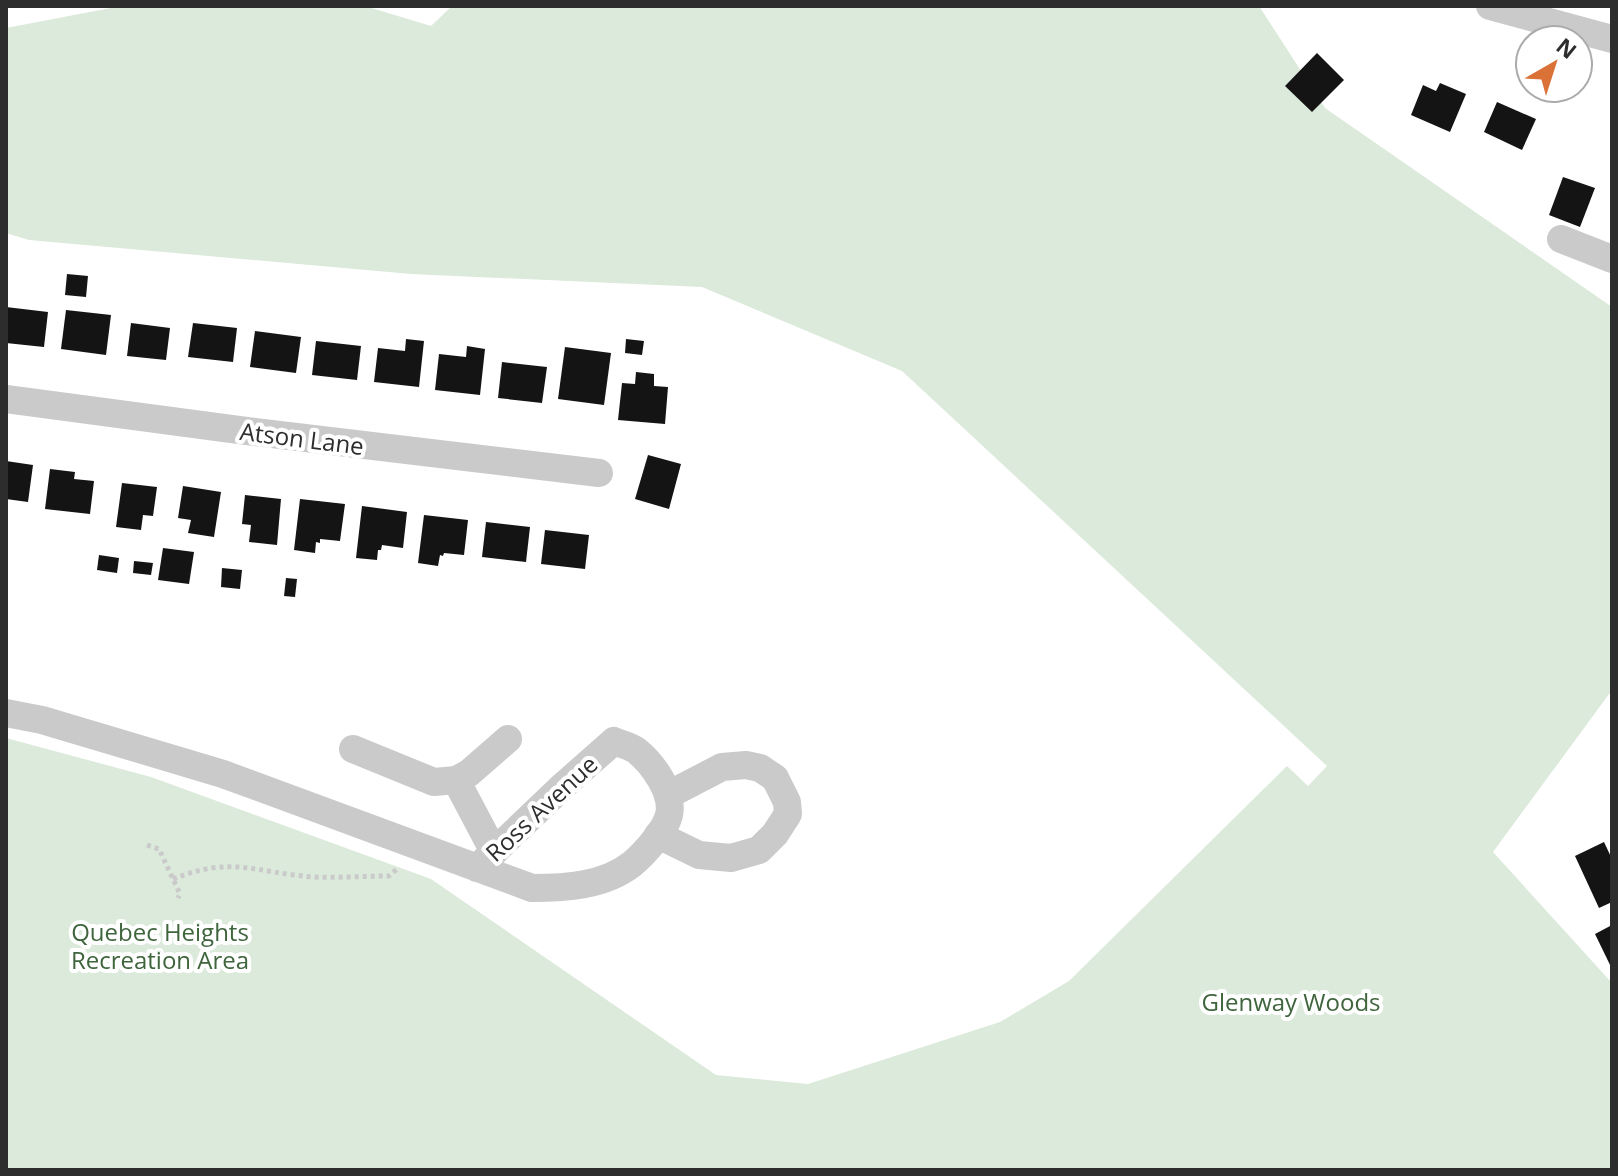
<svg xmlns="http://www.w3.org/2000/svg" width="1618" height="1176" viewBox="0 0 1618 1176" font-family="'Open Sans',sans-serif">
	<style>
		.green { fill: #dceadb }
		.building { fill: #141414 }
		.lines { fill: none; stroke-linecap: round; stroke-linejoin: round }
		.path { stroke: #cacaca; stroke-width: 5; stroke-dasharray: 4 4; stroke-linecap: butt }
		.minor { stroke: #cacaca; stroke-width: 28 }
		.labels { text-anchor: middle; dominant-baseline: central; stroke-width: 8; stroke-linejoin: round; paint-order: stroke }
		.street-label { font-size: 24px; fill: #2d2d2d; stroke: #fff }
		.park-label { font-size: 24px; fill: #3f653d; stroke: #fff }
	</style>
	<rect width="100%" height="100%" fill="#fff"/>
	<!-- green -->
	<path class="green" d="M121,6h244l66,20 21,-20h807l66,102 287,199v383l-119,162 119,131v187h-1606v-432l145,39 280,102 285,196 92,9 192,-62 69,-41 218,-215 21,20 19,-20 -425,-395 -200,-84 -291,-13 -382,-34 -23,-7v-205z"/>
	<!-- building -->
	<g class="building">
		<path d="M1317,53l27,27 -32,32 -27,-26z"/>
		<path d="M1440,83l26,11 -16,38 -39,-17 12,-30 13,6z"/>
		<path d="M1497,102l39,17 -14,31 -38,-18z"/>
		<path d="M1563,177l32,11 -15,39 -31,-12z"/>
		<path d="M67,274l21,2 -2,21 -21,-2z"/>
		<path d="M6,307l42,5 -4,35 -38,-4z"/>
		<path d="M66,310l45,5 -5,40 -45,-6z"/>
		<path d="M131,323l39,5 -4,32 -39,-4z"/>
		<path d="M193,323l44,5 -4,34 -45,-5z"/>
		<path d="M255,331l46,6 -5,36 -46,-6z"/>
		<path d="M406,339l18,2 -5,46 -45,-5 4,-34 27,3z"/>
		<path d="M626,339l18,2 -2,14 -17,-2z"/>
		<path d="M316,341l45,5 -4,34 -45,-5z"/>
		<path d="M467,346l18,3 -5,46 -45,-5 4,-36 27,3z"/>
		<path d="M565,347l46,6 -7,52 -46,-6z"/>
		<path d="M502,362l45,5 -5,36 -44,-5z"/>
		<path d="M636,372l18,2v12l14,1 -3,37 -47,-4 4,-37 13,1z"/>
		<path d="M648,455l33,9 -12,45 -34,-10z"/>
		<path d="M6,461l27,4 -5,37 -22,-3z"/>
		<path d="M50,469l25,3 -1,7 20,2 -4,33 -45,-5z"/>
		<path d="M122,483l35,4 -4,29 -10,-1 -2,15 -25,-3z"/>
		<path d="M183,486l38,6 -7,45 -26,-4 3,-13 -13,-2z"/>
		<path d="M245,495l36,4 -4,46 -28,-3 2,-17 -9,-1z"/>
		<path d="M300,499l45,5 -5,37 -20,-2v4l-4,-1 -1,11 -21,-3z"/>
		<path d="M362,506l45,6 -4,36 -21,-3 -1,5h-3l-1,10 -21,-2z"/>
		<path d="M424,515l44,5 -4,35 -20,-2 -1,3 -3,-1 -2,11 -20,-3z"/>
		<path d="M486,522l44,5 -4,35 -44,-5z"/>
		<path d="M545,530l44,5 -4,34 -44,-5z"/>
		<path d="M163,548l31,4 -5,32 -31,-4z"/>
		<path d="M99,555l20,3 -2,15 -20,-3z"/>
		<path d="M134,561l19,2 -2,12 -18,-2z"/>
		<path d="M222,568l20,2 -2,19 -19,-2z"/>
		<path d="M286,578l11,1 -2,18 -11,-1z"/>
		<path d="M1604,842l8,17v43l-13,6 -24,-52z"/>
		<path d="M1612,925v44l-17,-35z"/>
	</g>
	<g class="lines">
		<!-- path -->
		<g class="path">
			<path d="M147,845l12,4 21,45 -2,4"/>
			<path d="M173,879c60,-24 82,-6 141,-2 24,1 50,-1 75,-1l9,-8"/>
		</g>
		<!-- minor -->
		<g class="minor">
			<path d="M1490,6l122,33"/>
			<path d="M1561,239l51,20"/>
			<path d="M6,399l233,31 360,43"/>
			<path d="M6,713l36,7 181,54 309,114c33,0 72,-2 100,-24 12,-10 33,-33 37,-49 5,-22 -16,-51 -32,-64 -6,-5 -16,-7 -23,-10l-51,45 -86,82"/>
			<path d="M353,749l81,33 22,-2 13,-7 39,-34"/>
			<path d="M456,780l38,72"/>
			<path d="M658,835l41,20 32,3 28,-8 16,-16 13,-20 -1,-12 -12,-24 -15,-10 -14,-3 -24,2 -54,28"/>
		</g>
	</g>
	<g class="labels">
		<!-- street labels -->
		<g class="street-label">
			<text transform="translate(302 438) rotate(7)">Atson Lane</text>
			<text transform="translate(541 808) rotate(-43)">Ross Avenue</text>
		</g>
		<!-- park labels -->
		<g class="park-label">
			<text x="160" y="931">Quebec Heights<tspan x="160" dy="28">Recreation Area</tspan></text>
			<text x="1291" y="1001">Glenway Woods</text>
		</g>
	</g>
	<!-- border -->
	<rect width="1618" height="1176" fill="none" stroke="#2d2d2d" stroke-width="16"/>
	<!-- north arrow -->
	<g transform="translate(1554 64) rotate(39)"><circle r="38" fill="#ffffff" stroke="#ababab" stroke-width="2"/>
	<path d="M0-6L14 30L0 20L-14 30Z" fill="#da7238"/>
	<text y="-12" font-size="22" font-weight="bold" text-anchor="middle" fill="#2d2d2d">N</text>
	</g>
</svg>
